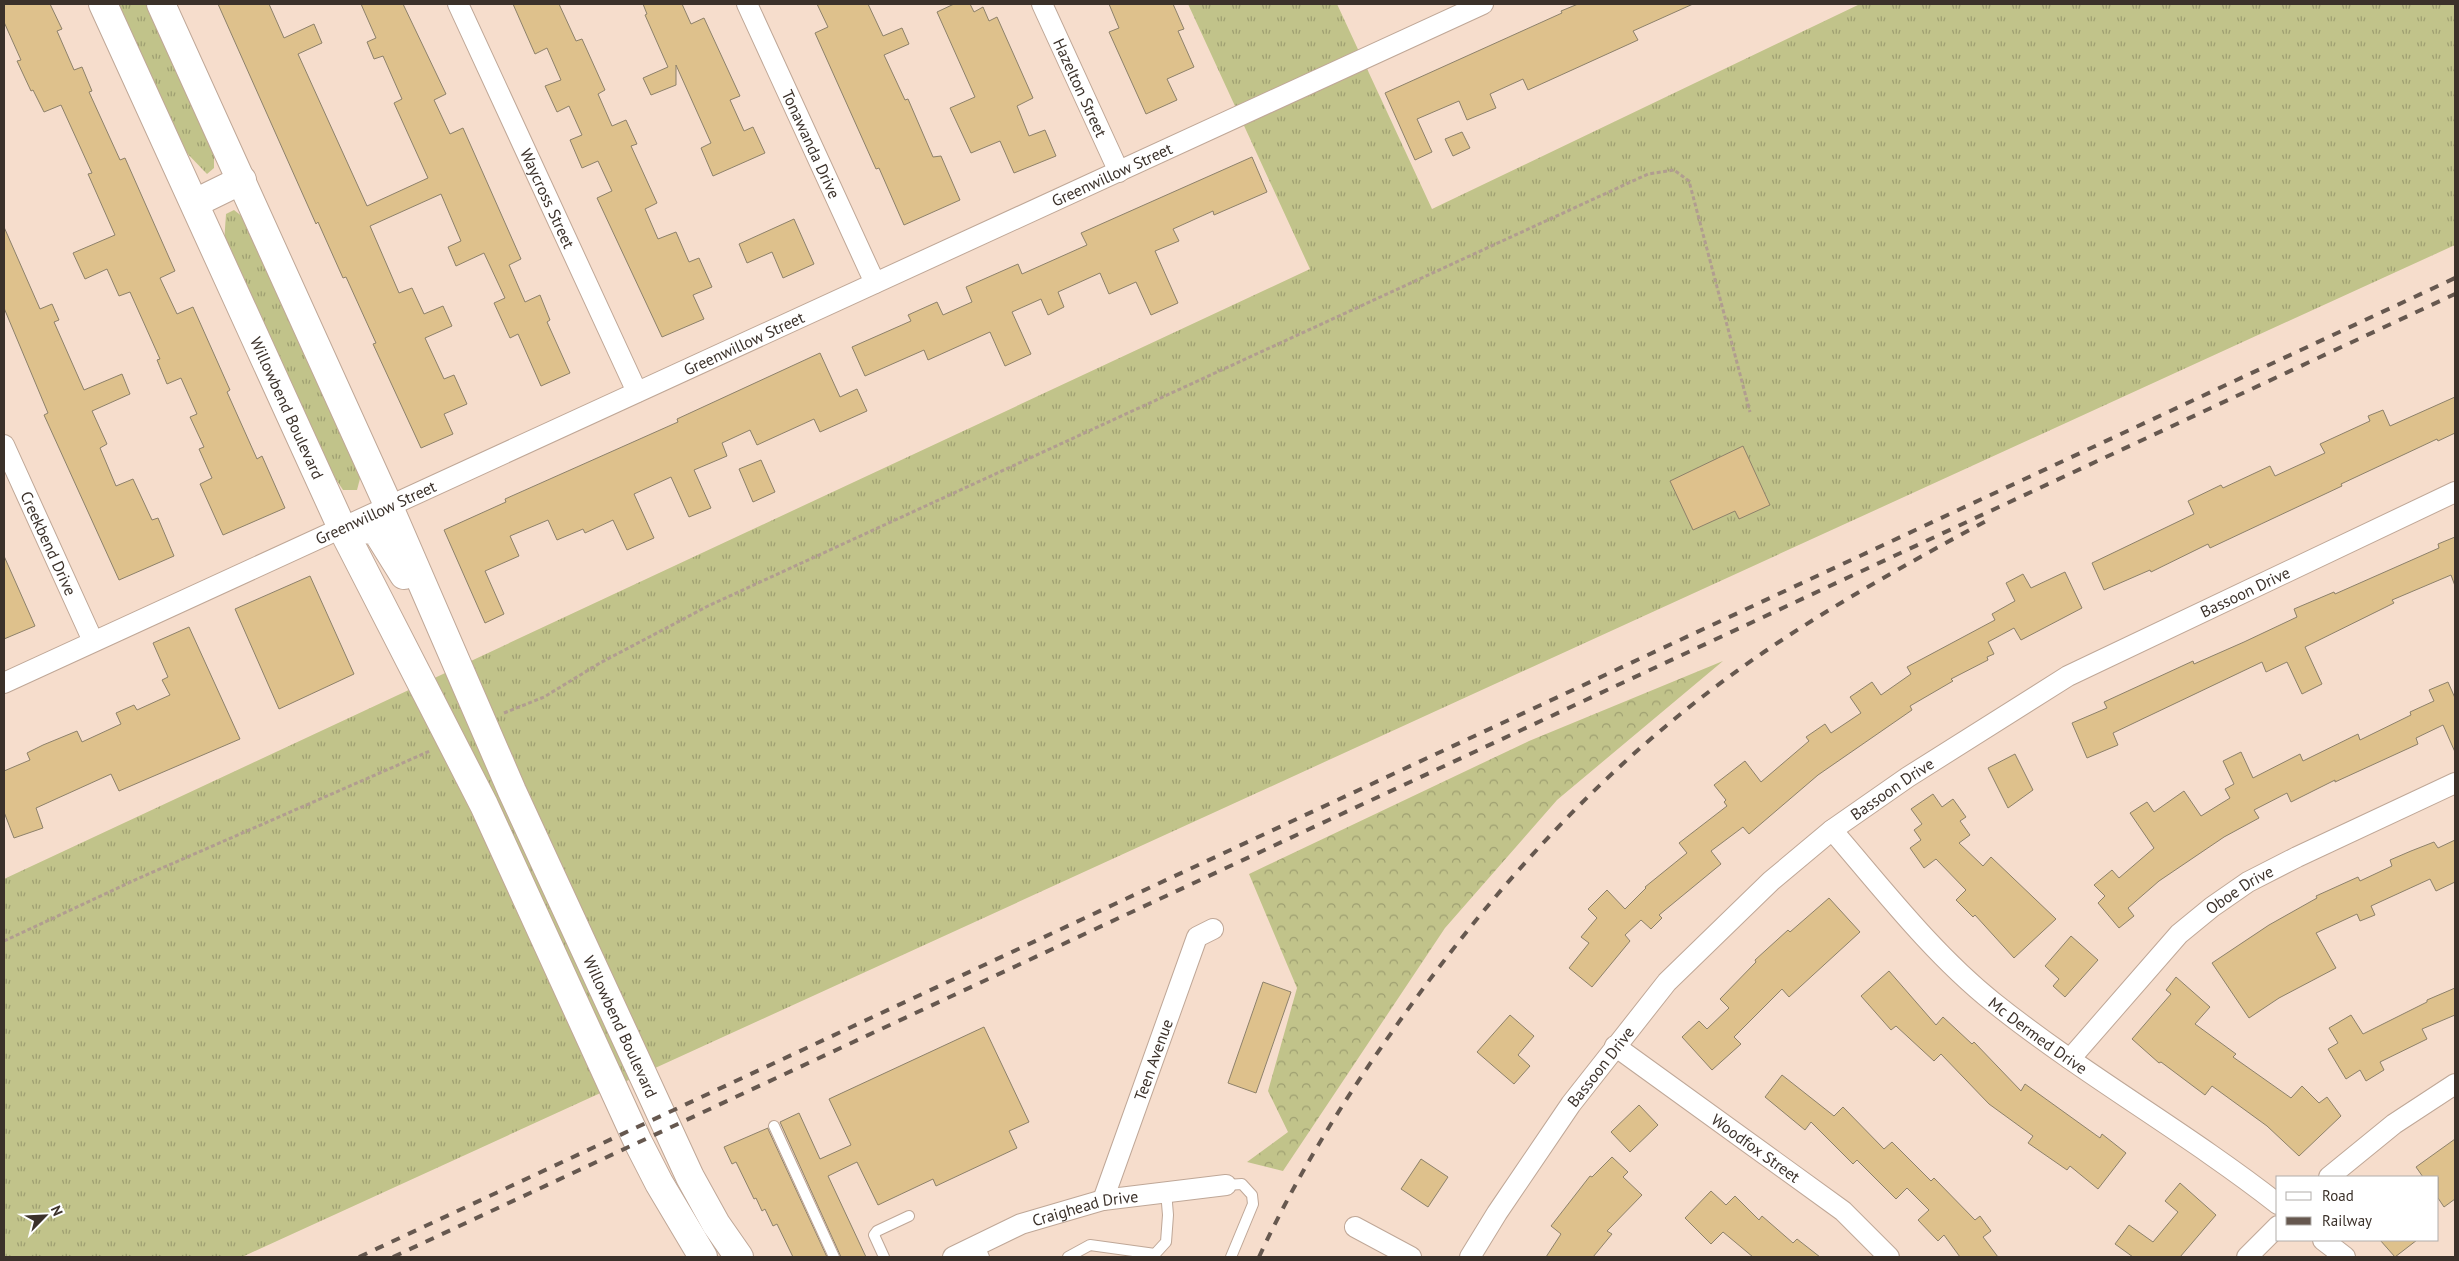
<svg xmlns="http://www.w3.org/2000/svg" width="2459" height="1261" viewBox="0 0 2459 1261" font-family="'PT Sans',sans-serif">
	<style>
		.grass { fill: url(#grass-tufts) }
		.forest { fill: url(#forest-crowns) }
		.building { fill: #dec18c; stroke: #8d816a }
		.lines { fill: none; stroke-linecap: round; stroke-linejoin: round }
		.service-casing { stroke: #bfa797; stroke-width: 12 }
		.minor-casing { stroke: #bfa797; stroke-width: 22 }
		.secondary-casing { stroke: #bfa797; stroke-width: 30 }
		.path { stroke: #b19d90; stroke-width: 3; stroke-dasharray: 4 2.5; stroke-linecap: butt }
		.service { stroke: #fff; stroke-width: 10 }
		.minor { stroke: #fff; stroke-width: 20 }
		.secondary { stroke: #fff; stroke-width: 28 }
		.rail { stroke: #66584f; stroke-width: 4; stroke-dasharray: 9 9; stroke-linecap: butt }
		.labels { text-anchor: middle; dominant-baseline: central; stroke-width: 5; stroke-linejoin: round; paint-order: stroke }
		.street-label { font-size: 16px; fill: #3b312a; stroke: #fff }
	</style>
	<defs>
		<pattern id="grass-tufts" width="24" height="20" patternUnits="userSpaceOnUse" patternTransform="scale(1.25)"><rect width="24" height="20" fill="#c1c38a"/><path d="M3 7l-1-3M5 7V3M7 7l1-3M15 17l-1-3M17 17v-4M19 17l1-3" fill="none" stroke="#9e9f71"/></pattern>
		<pattern id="forest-crowns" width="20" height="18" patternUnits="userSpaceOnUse" patternTransform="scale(1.25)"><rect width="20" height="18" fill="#c1c38a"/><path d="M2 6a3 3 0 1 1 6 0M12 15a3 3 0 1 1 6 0" fill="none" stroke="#9e9f71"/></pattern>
	</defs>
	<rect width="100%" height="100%" fill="#f6ddcc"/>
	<!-- grass -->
	<g class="grass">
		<path d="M116,4h35l63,134v30l-7,6 -25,-26z"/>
		<path d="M1188,4h149l95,205 428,-205h595v241l-2213,1012h-238v-378l1306,-610z"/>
		<path d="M234,210l19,15 109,246 -5,19h-14l-19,-29 -100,-217 2,-30z"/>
	</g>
	<!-- forest -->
	<path class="forest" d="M1723,661l-166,139 -112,128 -162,243 -36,-9 41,-30 -20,-41 29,-103 -48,-114 280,-133z"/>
	<!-- building -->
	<g class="building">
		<path d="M4,4h46l12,25 -5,2 17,39 8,-3 10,24 -3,1 31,68 5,-2 50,113 -15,7 17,36 16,-7 37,83 -3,2 30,67 5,-3 23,52 -62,27 -23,-51 12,-6 -13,-29 5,-2 -14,-30 7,-3 -16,-36 -14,6 -10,-24 3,-1 -30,-67 -11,4 -12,-27 -22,10 -12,-26 42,-18 -27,-61 4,-1 -31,-68 -17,7 -11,-22 -2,1 -14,-30 4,-1 -17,-38z"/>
		<path d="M218,4h51l15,34 30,-14 8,19 -24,11 69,152 61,-28 -34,-75 8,-4 -19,-43 -9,3 -7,-17 9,-4 -15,-34h42l43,90 -12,6 16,34 13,-6 58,131 -12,6 16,37 15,-7 10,25 -3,2 23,51 -29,13 -23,-52 -8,4 -16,-35 11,-5 -21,-45 -28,13 -8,-19 13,-6 -20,-47 -71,32 29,67 13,-5 12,26 19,-8 9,20 -27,12 19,41 10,-4 13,29 -23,10 9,20 -32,14 -48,-104 3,-1 -30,-66 -3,1 -25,-56 -2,2z"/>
		<path d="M513,4h46l17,37 6,-2 23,51 -7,4 14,32 14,-6 11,24 -6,2 26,57 -12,6 13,30 18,-7 13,30 10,-4 13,29 -19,8 11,24 -42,18 -65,-139 15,-7 -14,-30 -16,7 -12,-28 12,-5 -13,-29 -12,6 -12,-26 16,-6 -14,-32 -12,6z"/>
		<path d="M643,4h39l9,20 13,-6 36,78 -10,4 14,31 9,-4 12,26 -52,23 -12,-28 10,-5 -35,-78v20l-25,10 -8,-17 25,-11 -23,-52 2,-1z"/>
		<path d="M817,4h51l15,32 19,-8 7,16 -25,11 21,45 3,-1 25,58 8,-1 19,44 -56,25 -25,-57 -3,1 -61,-136 13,-6z"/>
		<path d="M954,4h16l4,8 9,-5 6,14 8,-4 36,81 -16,8 12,30 16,-6 11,26 -42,17 -14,-32 -29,12 -21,-45 25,-11 -38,-85z"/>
		<path d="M1109,4h64l11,25 -6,2 16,36 -27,12 10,21 -31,14 -37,-82 10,-4z"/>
		<path d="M1578,4h115l-60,27 5,9 -110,50 -5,-11 -33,15 6,14 -29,12 -8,-19 -42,18 15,33 -17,8 -30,-67 177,-80 -1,-2z"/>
		<path d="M1462,132l8,16 -17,8 -8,-17z"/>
		<path d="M1252,157l15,35 -53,23 -1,-4 -40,18 6,12 -24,10 23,52 -27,12 -15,-33 -27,12 -9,-21 -42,19 6,15 -16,8 -7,-16 -29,13 19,42 -26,12 -15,-34 -62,28 -4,-10 -59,26 -13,-29 59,-26 -3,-6 29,-13 6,13 29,-13 -6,-15 52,-23 4,10 65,-29 -6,-12z"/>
		<path d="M794,219l20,45 -31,14 -11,-26 -25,11 -8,-19z"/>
		<path d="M4,227l36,82 12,-5 7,16 -5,2 30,68 38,-16 8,20 -38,17 15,33 -7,4 16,38 17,-7 19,41 6,-2 16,38 -55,24 -75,-165 4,-2 -44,-105z"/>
		<path d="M820,353l20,44 17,-8 10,22 -47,21 -6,-13 -57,26 -7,-15 -28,13 5,13 -33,14 17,38 -22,9 -18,-40 -37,17 20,44 -27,12 -14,-30 -28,13 -2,-4 -26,11 -9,-20 -38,16 9,20 -34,15 19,43 -19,9 -41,-93 62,-28 -1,-3 173,-77 -1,-3z"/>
		<path d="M2455,397v36l-17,8 -1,-2 -96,45 1,2 -132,62 -2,-4 -57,28 -1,-2 -46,20 -12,-27 102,-49 -6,-13 33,-16 2,3 47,-22 5,10 50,-23 -5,-9 50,-23 -2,-5 15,-6 7,16z"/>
		<path d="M1743,446l27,59 -31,14 -4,-8 -42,19 -23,-49z"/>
		<path d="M761,460l14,32 -22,10 -14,-33z"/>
		<path d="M2455,537v49l-4,-11 -59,25 2,3 -89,44 17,37 -20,10 -15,-32 -21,10 -4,-10 -149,71 5,12 -31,13 -15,-35 35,-15 -3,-6 89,-41 1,3 50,-22 53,-25 -3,-8 40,-17 1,2 104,-46 -1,-4z"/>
		<path d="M4,556l31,70 -31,13z"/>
		<path d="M2065,572l17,36 -61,32 -7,-12 -26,14 6,12 -7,3 1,3 -37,19 2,2 -43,25 2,4 -94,65 -69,59 -6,-7 -32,24 10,13 -62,51 3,3 -11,11 -10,-9 -16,15 5,6 -38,46 -23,-19 20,-25 -8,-6 16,-19 -9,-9 19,-19 18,19 21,-21 -1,-1 42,-34 -8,-10 48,-37 -3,-4 2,-2 -12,-15 31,-24 16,21 48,-41 -3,-4 19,-13 6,9 30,-20 -11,-16 22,-15 9,13 30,-21 -4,-7 88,-47 -3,-6 23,-13 -9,-18 17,-9 8,14z"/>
		<path d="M310,576l44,98 -75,35 -44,-100z"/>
		<path d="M189,627l51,112 -121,52 -8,-17 -75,34 7,20 -29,10 -10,-26v-41l26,-11 -3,-7 16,-8 34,-14 5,11 39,-18 -5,-11 18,-8 3,5 33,-15 -8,-15 6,-3 -15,-34z"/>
		<path d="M2448,682l7,16v54l-12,-27 -27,13 2,6 -83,38v-2l-44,22 -4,-9 -33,17 5,8 -35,19 -65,44 -31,27 6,8 -15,12 -21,-25 7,-7 -11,-11 18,-15 7,8 35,-30 -24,-35 17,-11 7,10 30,-21 17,25 29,-18 -5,-9 9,-5 -11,-23 18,-9 12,26 47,-24 3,7 55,-27 2,6 51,-25 -1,-3 24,-11 -5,-11z"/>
		<path d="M2015,754l18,36 -25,18 -20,-40z"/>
		<path d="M1933,794l9,13 11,-8 13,18 -6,4 10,14 -11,8 24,23 8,-9 65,62 -42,39 -39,-43 -2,2 -17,-17 10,-10 -30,-31 -12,9 -14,-20 11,-8 -7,-10 8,-6 -11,-15z"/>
		<path d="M2455,840v42l-19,9 -6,-12 -59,27 4,9 -15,6 -3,-7 -41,19 20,35 -57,30 -30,20 -37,-55 57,-38 48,-27 -1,-2 42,-19 2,4 32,-15 -2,-6 21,-9 23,-9 4,6z"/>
		<path d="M1829,898l31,34 -71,65 -7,-8 -48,48 7,7 -29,26 -30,-33 17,-16 8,8 22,-21 -9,-9 36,-37 -1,-2 33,-30 2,2z"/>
		<path d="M2071,936l27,24 -33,37 -12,-11 6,-7 -14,-13z"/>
		<path d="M1889,971l47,54 7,-8 29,27 2,-2 47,49 4,-7 75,54 2,-4 24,19 -28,36 -28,-23 -3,4 -39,-27 5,-7 -44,-32 -48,-50 -7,7 -38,-35 -5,4 -30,-34z"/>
		<path d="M2176,977l34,30 -15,17 41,30 -3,3 58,41 11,-12 17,17 8,-6 14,19 -42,40 -32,-30 -55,-40 -7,9 -44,-33 -2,1 -27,-24 39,-45 -5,-4z"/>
		<path d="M1263,982l28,10 -35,101 -28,-10z"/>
		<path d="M2455,988v27l-33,14 5,10 -47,23 4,8 -18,11 -6,-11 -14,9 -18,-30 10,-6 -9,-15 22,-13 12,19 64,-32v-2z"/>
		<path d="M1510,1015l24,21 -16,19 12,11 -16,18 -37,-32z"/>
		<path d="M984,1027l45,95 -20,9 8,17 -81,38 -3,-7 -55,26 -21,-43 -29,14 38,81h-25l-61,-135 19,-9 21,46 31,-14 -22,-46z"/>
		<path d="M1782,1075l52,41 9,-9 41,42 8,-7 39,39 3,-3 41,42 5,-4 11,15 -8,6 15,20h-38l-16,-22 -6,6 -20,-21 11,-10 -22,-22 -11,11 -39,-39 -4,4 -42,-42 -6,8 -40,-33z"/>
		<path d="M1639,1105l19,20 -28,27 -19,-20z"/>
		<path d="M768,1128v1l59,128h-34l-16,-33 -4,2 -8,-17 -3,2 -6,-13 -2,1 -18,-37 -4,2 -8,-17z"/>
		<path d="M2455,1139v60l-11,8 -6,-9v-21h-15l-7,-10z"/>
		<path d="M1612,1157l16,15 -5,5 19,18 -35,36 5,3 -19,23h-47l15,-23 -10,-8 39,-50 2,1z"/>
		<path d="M1421,1159l27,18 -20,30 -27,-18z"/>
		<path d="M2180,1183l36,32 -36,42h-47l-18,-13 14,-19 24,17 25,-30 -13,-11z"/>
		<path d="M1711,1191l15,14 9,-9 24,24 3,-4 31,27 4,-4 23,18h-67l-30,-25 -12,12 -26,-26z"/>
		<path d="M2380,1240h37l-22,17z"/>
	</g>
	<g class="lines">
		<defs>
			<g id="service">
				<path d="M774,1126l60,131"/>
				<path d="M1226,1185l16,-1 10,11 1,9 -22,53"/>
				<path d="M979,1245l5,12"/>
				<path d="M884,1257l-10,-22 3,-4 32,-15"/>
				<path d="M1068,1257l22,-12 65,9 11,-12 2,-27 -2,-24"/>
			</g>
			<g id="minor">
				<path id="s1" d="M458,4l179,388"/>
				<path id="s2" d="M747,4l128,279"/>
				<path id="s3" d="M1042,4l77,168"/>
				<path id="s4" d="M4,445l89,196"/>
				<path id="s5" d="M4,683l1479,-679"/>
				<path id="s6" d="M1832,830c50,58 101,124 161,172 91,73 193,130 285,202"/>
				<path id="s7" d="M1615,1046l228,165 46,46"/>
				<path id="s8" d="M2070,1059l109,-125 33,-27 36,-25 49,-25 158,-74"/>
				<path d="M2329,1177l65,-53 61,-40"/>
				<path id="s9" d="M1103,1200l94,-263 16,-8"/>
				<path d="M1355,1227l56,30"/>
				<path d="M2323,1240l22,17"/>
				<path id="s10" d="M953,1257l68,-33 82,-24 123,-15"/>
				<path id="s11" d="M1470,1257l27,-44 74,-109 96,-122 104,-101 61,-51 76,-53 160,-101 387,-184"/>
				<path d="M2247,1257l31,-31"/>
			</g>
			<g id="secondary">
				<path id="s12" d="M103,4l239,524 142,277 154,337 21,41 44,74"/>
				<path id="s13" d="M161,4l228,503 123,284 178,386 26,47 23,33"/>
				<path d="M195,203l47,-23"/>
				<path d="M342,528l34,2 28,45"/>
			</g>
		</defs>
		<!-- service casing -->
		<use href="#service" class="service-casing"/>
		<!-- minor casing -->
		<use href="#minor" class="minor-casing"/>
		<!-- secondary casing -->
		<use href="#secondary" class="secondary-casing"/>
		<!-- path -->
		<g class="path">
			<path d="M504,713l40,-16 56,-34 108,-57 940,-432 26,-4 15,11 61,231"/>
			<path d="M4,941l133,-62 293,-128"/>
		</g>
		<!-- service -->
		<use href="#service" class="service"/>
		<!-- minor -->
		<use href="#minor" class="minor"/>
		<!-- secondary -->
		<use href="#secondary" class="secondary"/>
		<!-- rail -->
		<g class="rail">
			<path d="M359,1257l2096,-979"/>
			<path d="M393,1257l2062,-963"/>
			<path d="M1259,1257c37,-80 84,-156 135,-228 104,-148 220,-275 370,-377 72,-49 148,-91 224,-132"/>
		</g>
	</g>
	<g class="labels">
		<!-- street labels -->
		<g class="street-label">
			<text stroke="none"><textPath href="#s3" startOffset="92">Hazelton Street</textPath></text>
			<text stroke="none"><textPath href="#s2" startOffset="154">Tonawanda Drive</textPath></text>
			<text stroke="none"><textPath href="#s5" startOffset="1219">Greenwillow Street</textPath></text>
			<text stroke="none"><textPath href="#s1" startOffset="214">Waycross Street</textPath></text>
			<text stroke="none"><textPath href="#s5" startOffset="814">Greenwillow Street</textPath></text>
			<text stroke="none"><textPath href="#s12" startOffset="444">Willowbend Boulevard</textPath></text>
			<text stroke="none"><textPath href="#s5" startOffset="409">Greenwillow Street</textPath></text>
			<text stroke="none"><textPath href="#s4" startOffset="108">Creekbend Drive</textPath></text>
			<text stroke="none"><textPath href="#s11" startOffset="1041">Bassoon Drive</textPath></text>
			<text stroke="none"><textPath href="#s11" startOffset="636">Bassoon Drive</textPath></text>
			<text stroke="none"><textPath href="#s8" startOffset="241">Oboe Drive</textPath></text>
			<text stroke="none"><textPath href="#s13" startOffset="1121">Willowbend Boulevard</textPath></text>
			<text stroke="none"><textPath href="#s6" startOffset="292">Mc Dermed Drive</textPath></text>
			<text stroke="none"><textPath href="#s9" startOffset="149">Teen Avenue</textPath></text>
			<text stroke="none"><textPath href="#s11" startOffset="231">Bassoon Drive</textPath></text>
			<text stroke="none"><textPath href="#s7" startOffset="174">Woodfox Street</textPath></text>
			<text stroke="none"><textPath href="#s10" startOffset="142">Craighead Drive</textPath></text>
		</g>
	</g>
	<!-- border -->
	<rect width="2459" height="1261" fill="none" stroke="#3b312a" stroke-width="10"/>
	<!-- legend -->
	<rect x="2276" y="1176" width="162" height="65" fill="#ffffff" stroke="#b1adaa"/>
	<rect x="2286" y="1192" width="25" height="8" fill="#ffffff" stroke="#b1adaa"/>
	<text x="2322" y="1201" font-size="15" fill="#3b312a">Road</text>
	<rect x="2286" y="1217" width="25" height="8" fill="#66584f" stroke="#b1adaa"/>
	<text x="2322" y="1226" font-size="15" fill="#3b312a">Railway</text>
	<!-- north arrow -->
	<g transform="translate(45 1216) rotate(66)" stroke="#ffffff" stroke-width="4" paint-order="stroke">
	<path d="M0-4L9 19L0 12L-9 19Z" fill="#3b312a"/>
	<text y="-8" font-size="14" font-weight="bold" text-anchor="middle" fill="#3b312a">N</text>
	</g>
</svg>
